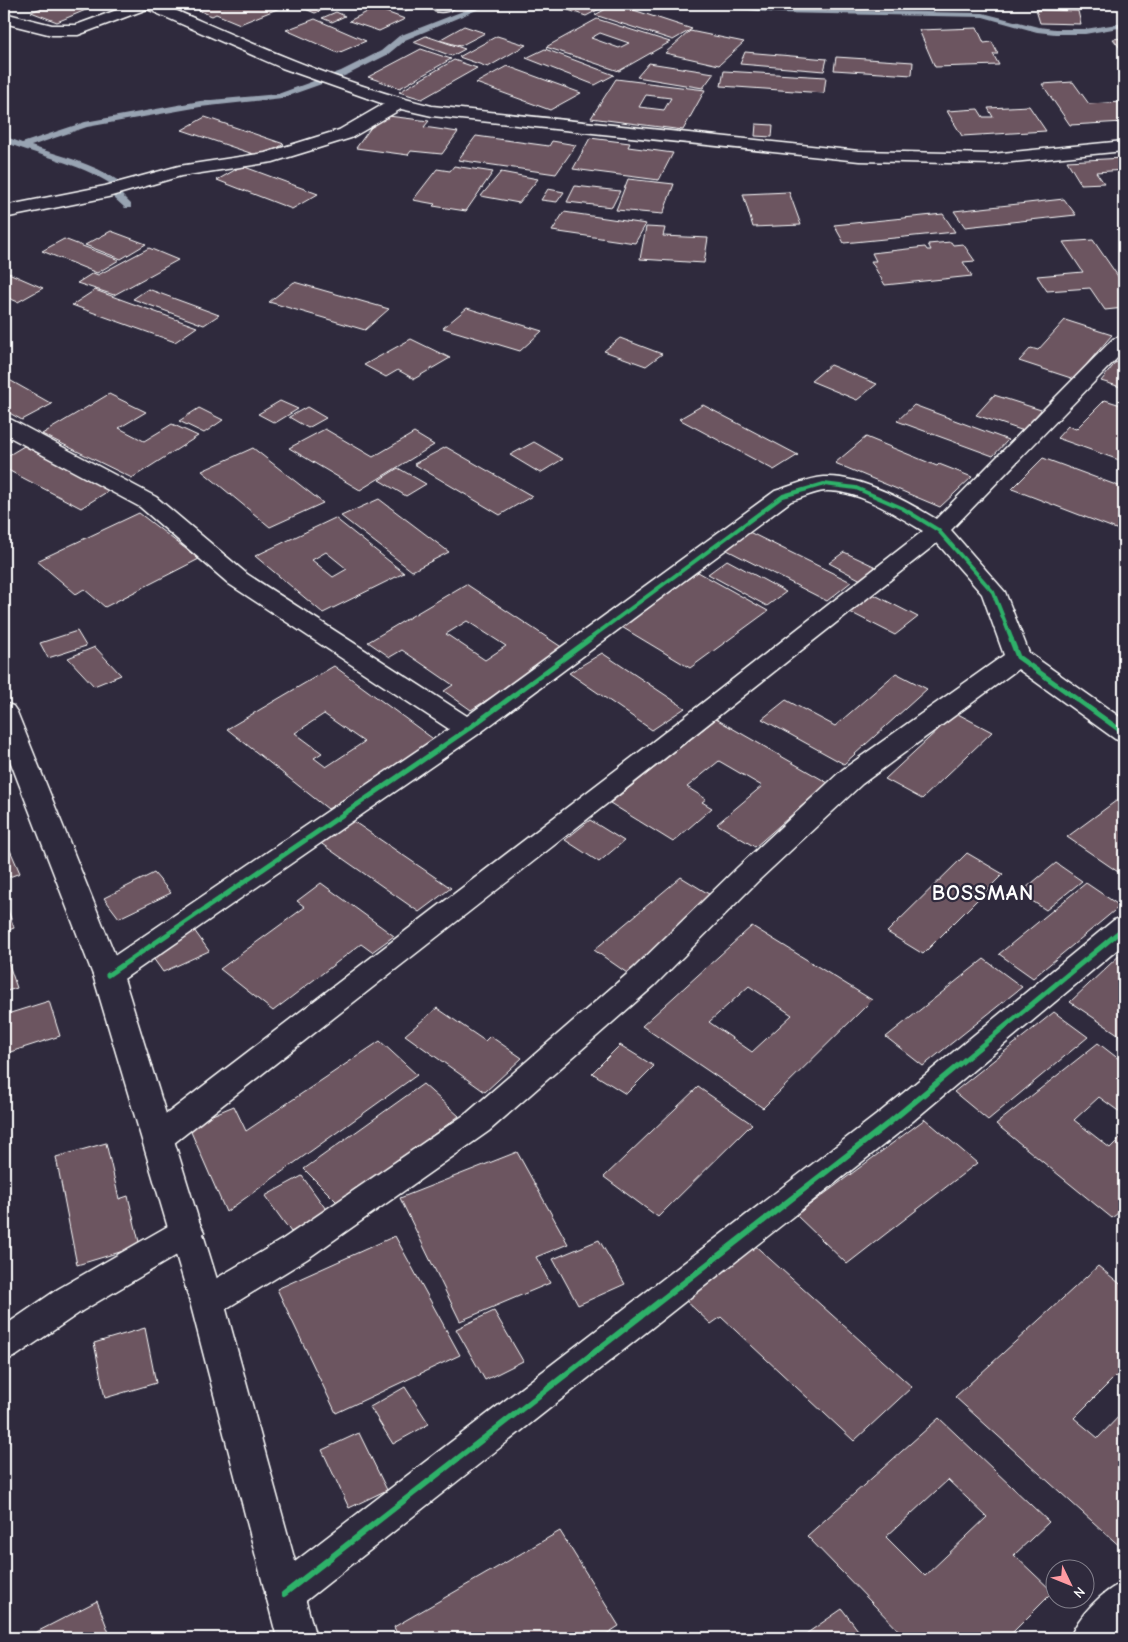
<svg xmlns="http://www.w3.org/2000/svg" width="1128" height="1642" viewBox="0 0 1128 1642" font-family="'Comic Neue',sans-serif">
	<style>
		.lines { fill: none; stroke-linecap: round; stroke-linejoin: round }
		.stream { fill: #98a3b2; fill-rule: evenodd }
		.building { fill: #6c5460; stroke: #fff; fill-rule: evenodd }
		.minor-casing { stroke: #fff; stroke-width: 3 }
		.tertiary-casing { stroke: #fff; stroke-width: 3 }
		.minor { fill: #2f2a3d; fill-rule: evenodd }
		.tertiary { fill: #2f2a3d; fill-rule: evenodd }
		.cycleway-far2-casing { stroke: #2f2a3d; stroke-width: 6 }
		.cycleway-far1-casing { stroke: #2f2a3d; stroke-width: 8 }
		.cycleway-casing { stroke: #2f2a3d; stroke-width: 9 }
		.cycleway-far2 { stroke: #2db169; stroke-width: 4 }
		.cycleway-far1 { stroke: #2db169; stroke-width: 5 }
		.cycleway { stroke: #2db169; stroke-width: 6 }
		.labels { text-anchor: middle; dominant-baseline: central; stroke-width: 4.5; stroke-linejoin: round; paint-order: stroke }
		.district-label { font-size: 22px; font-weight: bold; letter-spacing: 1px; fill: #fff; stroke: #2f2a3d }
	</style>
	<rect width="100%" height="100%" fill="#2f2a3d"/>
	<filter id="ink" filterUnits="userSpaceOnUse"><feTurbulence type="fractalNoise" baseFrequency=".02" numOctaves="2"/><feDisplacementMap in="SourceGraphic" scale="10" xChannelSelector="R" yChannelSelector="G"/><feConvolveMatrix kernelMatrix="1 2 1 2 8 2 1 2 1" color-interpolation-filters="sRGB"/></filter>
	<g filter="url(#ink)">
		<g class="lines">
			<!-- stream -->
			<g class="stream">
				<path d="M481,4h10l-86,36 -18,15 -40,20 -65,23 -82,9 -113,20 -56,19c31,10 61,17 88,35l2,13 10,10v4h-6l-12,-11 -2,-13c-33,-21 -71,-28 -107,-42v-6l18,7 63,-21 115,-21 78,-7 63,-23 40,-20 18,-15z"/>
				<path d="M706,4l106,6 171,3 55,14 17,2h30l39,-6v4l-39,7h-30l-18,-2 -54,-15 -205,-4 -68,-7z"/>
			</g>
		</g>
		<!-- building -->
		<g class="building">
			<path d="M61,4h39l-43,18 -26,-10 18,-7 5,2z"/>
			<path d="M213,4h61l8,3 -42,17 -24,-10 -4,2 -14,-6z"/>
			<path d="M293,4h43l-21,9z"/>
			<path d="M386,4h36l-18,7z"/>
			<path d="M580,4h29l-23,12 -18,-6z"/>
			<path d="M615,4l77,25 -19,11 -78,-25z"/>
			<path d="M375,8l30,11 -26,12 -30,-10z"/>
			<path d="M1036,10l42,1 3,13 -41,-1z"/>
			<path d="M336,12l9,4 -13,6 -10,-4z"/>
			<path d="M315,19l51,22 -28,12 -52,-23z"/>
			<path d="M597,19l73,23 -51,29 -73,-24zM600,33l29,10 -10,5 -28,-10z"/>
			<path d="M464,26l21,7 -25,13 -21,-6z"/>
			<path d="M977,28l7,15 8,-1 6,12h-5l6,11 -64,2 -16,-37z"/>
			<path d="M690,31l54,11 -25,23 -54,-12z"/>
			<path d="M426,36l39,13 -13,7 -39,-14z"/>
			<path d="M497,36l29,9 -38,22 -29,-10z"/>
			<path d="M1124,38v15l-11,-14z"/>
			<path d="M421,49l30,10 -51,29 -32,-11z"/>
			<path d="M545,49l69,26 -19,10 -69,-27z"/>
			<path d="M745,52l82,7 -3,12 -84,-7z"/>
			<path d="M836,57l77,5 -1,13 -78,-5z"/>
			<path d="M454,60l23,8 -55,31 -23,-7z"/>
			<path d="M649,63l65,10 -11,15 -66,-11z"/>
			<path d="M507,66l74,27 -31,17 -74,-27z"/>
			<path d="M724,71l102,6 -2,16 -103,-7z"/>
			<path d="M616,79l89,11 -22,40 -92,-12zM646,95l25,3 -7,12 -25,-3z"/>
			<path d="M1073,82l16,22 35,-2v20l-54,3 -28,-41z"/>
			<path d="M1029,106l17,25 -84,5 -15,-25 31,-2 5,8h10l-5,-9z"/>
			<path d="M380,115l49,6 -5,6 34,5 -16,22 -31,-3 -3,4 -52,-7z"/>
			<path d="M205,117l79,27 -22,13 -80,-27z"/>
			<path d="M756,124l17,1 -1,12 -17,-1z"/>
			<path d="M476,136l73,10 3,-5 24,4 -20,29 -98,-14z"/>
			<path d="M590,138l40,5 -2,4 45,6 -14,27 -86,-11z"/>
			<path d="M1124,158v12l-28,2 8,11 -23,1 -14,-23z"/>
			<path d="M242,166l76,28 -26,15 -75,-29z"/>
			<path d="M454,166l39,6 -27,39 -33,-5 2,-2 -22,-4 24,-31 13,2z"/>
			<path d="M501,172l37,7 -19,24 -38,-7z"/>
			<path d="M628,179l46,5 -11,30 -47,-4z"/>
			<path d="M575,186l45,5 -8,16 -45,-5z"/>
			<path d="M548,189l16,3 -7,10 -16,-2z"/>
			<path d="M789,192l12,33 -48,2 -10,-33z"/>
			<path d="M1064,199l12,16 -111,12 -11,-16z"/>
			<path d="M564,212l82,12 -11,19 -83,-12z"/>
			<path d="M943,214l12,18 -111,11 -10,-18z"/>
			<path d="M646,227l19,1 -2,8 45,2 -4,25 -64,-4z"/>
			<path d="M111,231l35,13 -25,15 -36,-14z"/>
			<path d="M64,239l55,21 -22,13 -55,-22z"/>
			<path d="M1093,240l31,45v23l-19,2 -15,-22 -43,3 -10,-15 46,-4 -20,-30z"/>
			<path d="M951,242l2,3 10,-1 12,17 -12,1 9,14 -87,9 -14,-24h5l-4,-8 53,-6 2,3h4l-3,-6z"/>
			<path d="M149,248l29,12 -64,35 -37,-12 16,-10 5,2z"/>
			<path d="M4,271l39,17 -25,14 -14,-6z"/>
			<path d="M294,282l95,27 -24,21 -96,-28z"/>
			<path d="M148,289l71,26 -15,10 -71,-26z"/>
			<path d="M95,290l102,37 -22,15 -103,-37z"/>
			<path d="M467,308l75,23 -22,20 -77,-23z"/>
			<path d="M1065,320l47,15 -38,44 -55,-18 12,-13 7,2z"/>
			<path d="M620,338l42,16 -16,12 -42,-15z"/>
			<path d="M411,339l39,19 -36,21 -16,-9 -12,7 -22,-12z"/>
			<path d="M1116,362l8,2v24l-23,-7z"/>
			<path d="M830,365l47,19 -20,16 -46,-19z"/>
			<path d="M4,377l48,27 -30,16 -18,-10z"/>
			<path d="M109,394l37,18 -27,16 25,13 28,-17 26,12 -66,42 -90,-44z"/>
			<path d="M994,395l47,15 -17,21 -48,-16z"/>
			<path d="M1105,400l19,6v52l-2,3 -65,-23 11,-12 8,3z"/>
			<path d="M280,401l18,8 -23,14 -17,-9z"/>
			<path d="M703,405l95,50 -24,15 -95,-51z"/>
			<path d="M914,405l94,35 -15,16 -96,-35z"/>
			<path d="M307,407l19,11 -18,10 -19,-11z"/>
			<path d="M199,408l24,12 -19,13 -25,-12z"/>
			<path d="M325,429l48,28 41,-24 20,12 -74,45 -71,-42z"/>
			<path d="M866,437l71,29 2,-2 33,13 -32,30 -105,-44z"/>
			<path d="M534,442l29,17 -23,14 -30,-18z"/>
			<path d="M24,446l86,44 -29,18 -77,-40v-10z"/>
			<path d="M446,447l86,49 -32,19 -86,-51z"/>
			<path d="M253,448l70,55 -53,24 -68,-56z"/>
			<path d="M1043,458l81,30v44l-112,-43z"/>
			<path d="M398,468l28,16 -20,12 -27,-16z"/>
			<path d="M379,499l70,53 -37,19 -71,-55z"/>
			<path d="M139,513l60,46 -94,48 -21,-18 -8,5 -39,-33z"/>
			<path d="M335,518l69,55 -81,40 -68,-57zM326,552l21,17 -14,8 -21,-17z"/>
			<path d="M747,531l104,51 -24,19 -104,-53z"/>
			<path d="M844,552l32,15 -15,13 -32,-17z"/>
			<path d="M727,560l59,32 -19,14 -59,-32z"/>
			<path d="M698,572l70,39 -78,57 -70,-42z"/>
			<path d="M466,584l100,66 -95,60 -27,-19 9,-6 -51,-35 -12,7 -22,-15zM467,621l39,25 -21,14 -39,-26z"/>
			<path d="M867,591l51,26 -23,18 -51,-26z"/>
			<path d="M77,631l9,15 -38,12 -8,-15z"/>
			<path d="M95,647l26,28 -27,11 -26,-28z"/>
			<path d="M602,653l83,55 -33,22 -83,-57z"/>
			<path d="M334,666l102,75 -108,68 -101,-80zM324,714l40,28 -38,25 -12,-9 8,-5 -27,-20z"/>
			<path d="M896,673l31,16 -83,75 -82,-45 24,-19 49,26z"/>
			<path d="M956,713l36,19 -70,67 -37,-20z"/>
			<path d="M716,719l112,64 -73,64 -38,-23 45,-38 -43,-25 -32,26 19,12 -4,3 10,6 -39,34 -63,-39z"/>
			<path d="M1124,795v81l-57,-39z"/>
			<path d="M350,819l101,69 -32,24 -100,-70z"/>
			<path d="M590,820l34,21 -25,21 -34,-22z"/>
			<path d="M10,850l10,23 -16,6v-26z"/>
			<path d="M967,853l36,21 -80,80 -36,-22z"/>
			<path d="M1056,863l26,18 -36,29 -26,-17z"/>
			<path d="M154,873l17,20 -52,25 -15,-20z"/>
			<path d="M681,877l36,22 -87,76 -36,-25z"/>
			<path d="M321,883l73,53 -22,16 -11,-8 -88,67 -53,-42 85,-62 -8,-6z"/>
			<path d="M1086,883l34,23 -87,72 -34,-24z"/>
			<path d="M4,898l10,30 -10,4z"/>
			<path d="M752,926l120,74 -109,108 -121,-82zM749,986l43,29 -40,37 -43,-30z"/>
			<path d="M194,930l15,21 -46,21 -15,-21z"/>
			<path d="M4,950l13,38 -13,4z"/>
			<path d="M1124,951v87l-54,-36z"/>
			<path d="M984,959l38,28 -99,79 -37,-29z"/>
			<path d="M49,1001l11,35 -56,18v-39z"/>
			<path d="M437,1008l48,33 5,-5 32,22 -37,34 -80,-57z"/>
			<path d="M1054,1012l34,25 -100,83 -34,-28z"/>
			<path d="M380,1041l37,34 -191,137 -38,-87 46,-19 12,25z"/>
			<path d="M1098,1043l26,20v52l-25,-18 -25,23 36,28 14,-14v74l-12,10 -116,-94z"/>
			<path d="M620,1045l34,21 -28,28 -34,-21z"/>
			<path d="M423,1084l36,32 -120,88 -35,-35z"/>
			<path d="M698,1087l54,37 -94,93 -54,-40z"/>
			<path d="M925,1119l52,44 -130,101 -51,-49z"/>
			<path d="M106,1143l13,56 9,-3 12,50 -63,19 -21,-108z"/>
			<path d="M517,1152l51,92 -32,13 14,26 -90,38 -60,-123z"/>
			<path d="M302,1176l26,36 -37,20 -26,-36z"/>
			<path d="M395,1236l65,119 -124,58 -59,-124z"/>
			<path d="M599,1240l26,44 -47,21 -25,-46z"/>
			<path d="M751,1242l161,145 -58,54 -133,-124 -10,7 -28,-26z"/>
			<path d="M1098,1266l26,21v86l-3,-2 -47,47 24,20 26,-27v139l-169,-153z"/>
			<path d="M494,1311l29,50 -38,19 -29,-51z"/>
			<path d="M145,1328l11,55 -51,15 -11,-55z"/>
			<path d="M405,1387l24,37 -36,20 -23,-37z"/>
			<path d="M939,1418l110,104 -35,33 39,37 -46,46h-101l-99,-102zM948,1480l39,37 -62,59 -39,-39z"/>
			<path d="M359,1433l28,57 -38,18 -27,-58z"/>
			<path d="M560,1531l59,95 -19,12h-201l-5,-11z"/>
			<path d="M97,1601l14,37h-86z"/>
			<path d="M842,1609l22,29h-64z"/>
		</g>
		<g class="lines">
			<defs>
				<g id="minor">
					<path d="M133,4h28c89,38 176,79 271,102l427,45 133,3 132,-13v10l-132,13 -133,-3 -427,-45 -31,-7 -50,29 -78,24 -92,14 -73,21 -104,21v-12l101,-20 74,-20 86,-13 74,-23 45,-26 -102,-36 -135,-59 -69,26h-26l-48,-12v-10l48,12h24z"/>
					<path d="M437,4h21c-5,7 -15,9 -23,7l-2,-3z"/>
					<path d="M1120,337l4,1v13l-173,179 54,62 24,61 95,67v22l-9,-3 -97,-70 -156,115 -104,97 -103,104 -166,146 -182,128 -88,54 -12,4 -12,-4 -5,-11 5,-11 88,-52 184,-126 166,-144 105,-102 104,-97 162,-115 -22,-61 -45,-51 -277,219 -491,385 -11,4 -11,-4 -5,-9 5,-9 495,-379 281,-219c-27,-16 -66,-42 -98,-40 -11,1 -23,7 -34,10l-314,234 -359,248 -10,3 -10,-3 -5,-8 5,-8 351,-238 -220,-145 -89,-77 -136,-73v-16l8,2 144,77 91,77 220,142 308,-225c15,-4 33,-13 49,-14 36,-2 82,24 112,42l177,-180z"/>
					<path d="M1124,917v27l-223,187 -603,476 -14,6 -14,-6 -5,-13 5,-13 609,-468 235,-193z"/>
					<path d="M187,1218l12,4 5,10 -5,10 -117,69 -66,45 -12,5v-35l54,-37 117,-67z"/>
					<path d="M1124,1582v47l-9,9h-45c8,-22 32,-47 54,-56z"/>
				</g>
				<path id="tertiary" d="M4,703l9,3 4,6 106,263 101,327 92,336h-39l-87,-336 -97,-327 -89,-230z"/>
			</defs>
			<!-- minor casing -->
			<use href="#minor" class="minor-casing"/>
			<!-- tertiary casing -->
			<use href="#tertiary" class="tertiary-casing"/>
			<!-- minor -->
			<use href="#minor" class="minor"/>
			<!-- tertiary -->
			<use href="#tertiary" class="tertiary"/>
			<defs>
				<path id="cycleway-far2" d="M588,640l195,-144 41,-12 32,4 46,20 36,22 55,62 19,48"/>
				<g id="cycleway-far1">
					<path d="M1011,639l7,18 106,76"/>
					<path d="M108,975l360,-246 122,-90"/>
					<path d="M934,1085l190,-157"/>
				</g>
				<path id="cycleway" d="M284,1594l606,-472 46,-38"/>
			</defs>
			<!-- cycleway-far2 casing -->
			<use href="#cycleway-far2" class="cycleway-far2-casing"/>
			<!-- cycleway-far1 casing -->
			<use href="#cycleway-far1" class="cycleway-far1-casing"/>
			<!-- cycleway casing -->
			<use href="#cycleway" class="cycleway-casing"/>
			<!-- cycleway-far2 -->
			<use href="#cycleway-far2" class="cycleway-far2"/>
			<!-- cycleway-far1 -->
			<use href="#cycleway-far1" class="cycleway-far1"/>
			<!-- cycleway -->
			<use href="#cycleway" class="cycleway"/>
		</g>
	</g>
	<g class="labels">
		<!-- district labels -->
		<g class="district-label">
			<text x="983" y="893">BOSSMAN</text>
		</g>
	</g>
	<!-- margin -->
	<rect width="1128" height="1642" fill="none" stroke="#2f2a3d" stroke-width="20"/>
	<rect x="10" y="10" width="1108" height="1622" fill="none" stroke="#fff" stroke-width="2" filter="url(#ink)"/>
	<!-- north arrow -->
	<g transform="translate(1070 1584) rotate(133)"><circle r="24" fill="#2f2a3d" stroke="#827f8b"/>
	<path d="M0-4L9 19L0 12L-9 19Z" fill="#ff9aa2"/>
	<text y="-8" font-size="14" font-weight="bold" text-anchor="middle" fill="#ffffff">N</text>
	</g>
</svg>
